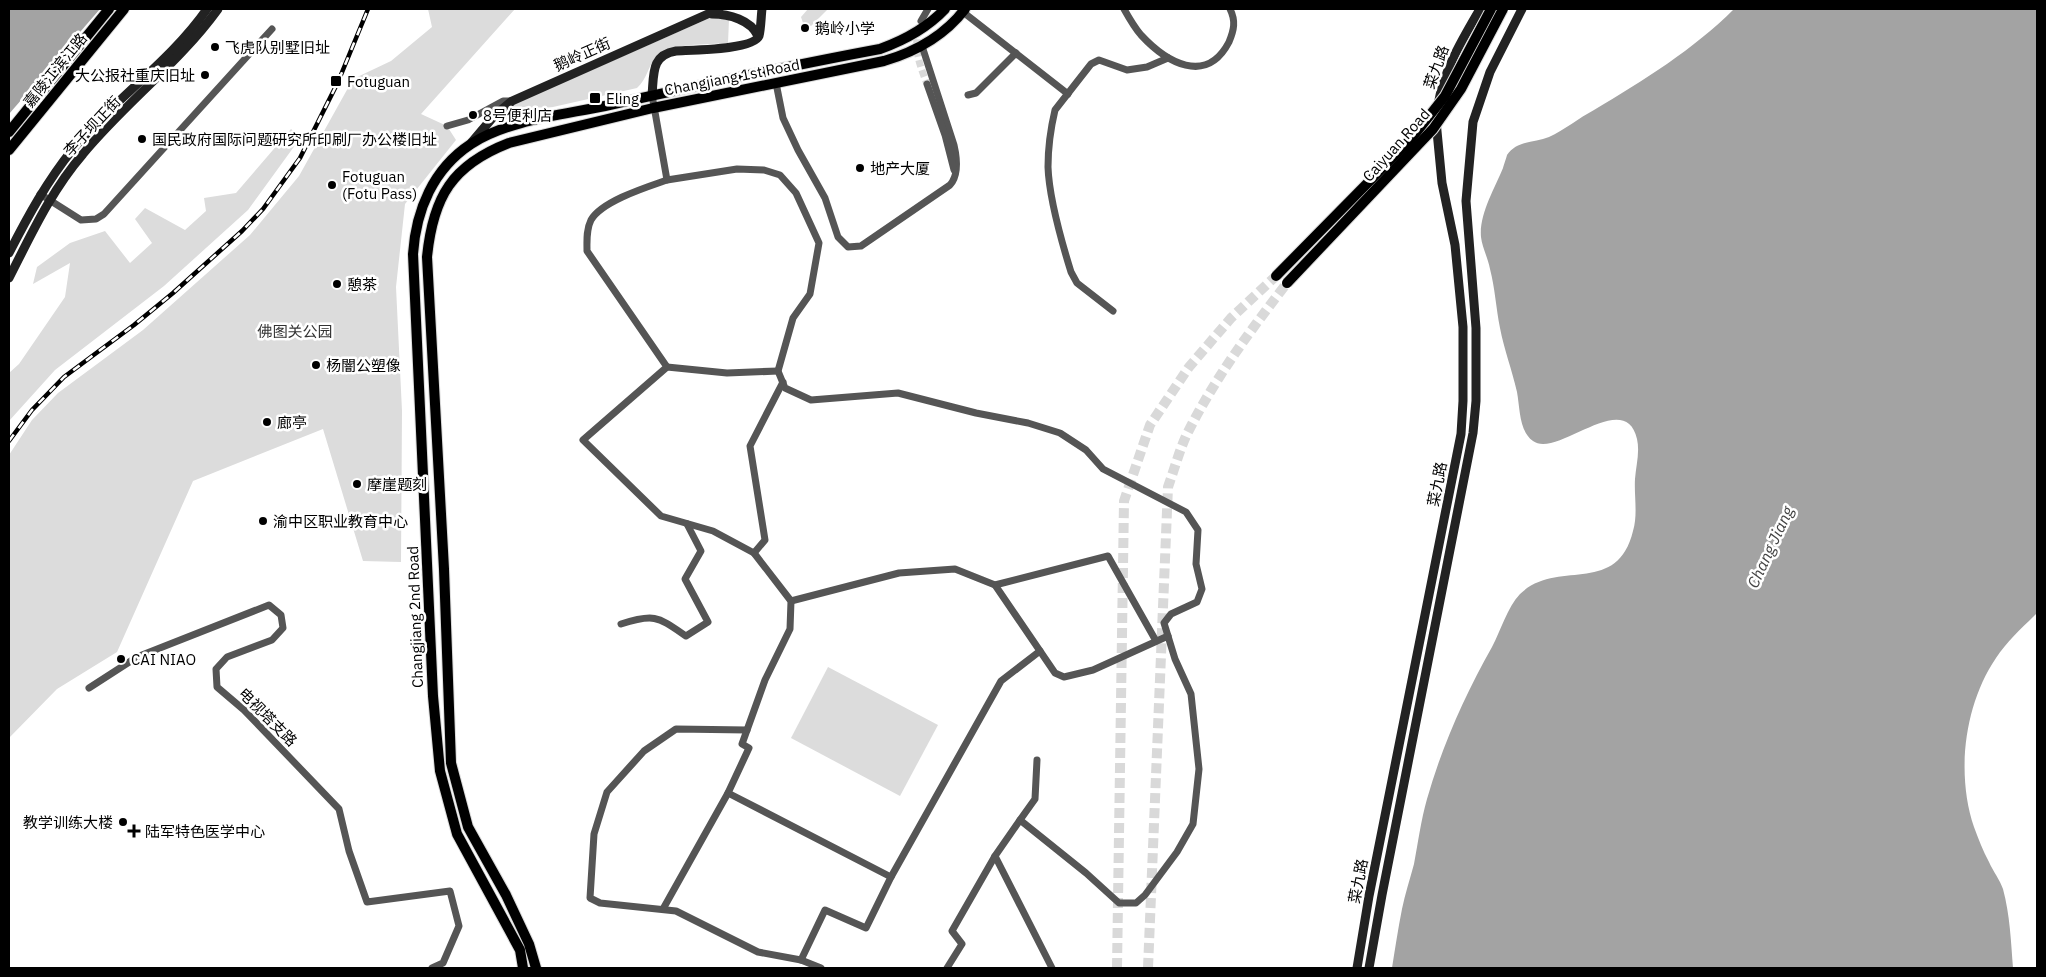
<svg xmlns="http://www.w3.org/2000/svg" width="2046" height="977" viewBox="0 0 2046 977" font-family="'IBM Plex Sans','Noto Sans SC',sans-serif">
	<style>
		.green { fill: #dcdcdc }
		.water { fill: #a3a3a3 }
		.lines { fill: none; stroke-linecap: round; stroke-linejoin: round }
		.street-tunnel { stroke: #d9d9d9; stroke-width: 7; stroke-dasharray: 7 3.5; stroke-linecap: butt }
		.primary-tunnel { stroke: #d9d9d9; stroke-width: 10; stroke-dasharray: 10 5; stroke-linecap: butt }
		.primary-casing { stroke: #dbdbdb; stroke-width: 12 }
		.street { stroke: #555; stroke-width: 7 }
		.secondary { stroke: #222; stroke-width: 9 }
		.primary { stroke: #000; stroke-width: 10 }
		.rail-casing { stroke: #000; stroke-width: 4.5 }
		.rail { stroke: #fff; stroke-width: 2.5; stroke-dasharray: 8; stroke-linecap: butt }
		.primary-bridge-casing { stroke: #dbdbdb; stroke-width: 12; stroke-linecap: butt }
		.primary-bridge { stroke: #000; stroke-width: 10 }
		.poi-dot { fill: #000; stroke: #fff; stroke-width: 2 }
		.labels { text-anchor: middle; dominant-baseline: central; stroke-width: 5; stroke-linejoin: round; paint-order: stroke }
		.poi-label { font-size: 15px; fill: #000; stroke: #fff; text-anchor: start }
		.street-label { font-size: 15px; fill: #000; stroke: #fff }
		.park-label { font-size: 15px; fill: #333; stroke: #fff }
		.water-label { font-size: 16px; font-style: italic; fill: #444; stroke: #fff }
	</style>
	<rect width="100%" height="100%" fill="#fff"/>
	<!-- green -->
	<g class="green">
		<path d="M428,9h87l-94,105 26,12 9,14 -51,64 -9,83 6,124 -1,151 -38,-1 -40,-132 -130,52 -76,171 -60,37 -48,49v-283l23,-35 26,-27 85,-63 107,-95 49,-59 54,-97 38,-18 41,-34z"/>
		<path d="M808,9h20l-17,17h-7l-3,-9z"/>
		<path d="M712,17l17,3 -1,23c-19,2 -61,-1 -73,15 -7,9 -8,21 -18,30l-115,26 -18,6 -3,-6 13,-10z"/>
		<path d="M291,129l10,8 -53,73 -84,76 -109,84 -46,51v-48l10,-9 46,-67 5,-34 -37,21 4,-17 33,-24 35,-12 25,32 22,-20 -17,-24 10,-11 40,22 21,-19 -2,-13 32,-5z"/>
		<path d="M828,667l110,58 -38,71 -109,-58z"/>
	</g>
	<!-- water -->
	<g class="water">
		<path d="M9,9h91l-91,105z"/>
		<path d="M1734,9h303v604c-14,14 -30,28 -41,45 -32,47 -40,116 -22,169 4,11 9,24 15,35 4,9 11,18 14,27 7,26 8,53 10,79h-621c3,-19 6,-39 10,-59 3,-15 8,-30 12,-45 4,-21 7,-44 13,-65 15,-53 38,-104 65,-152 9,-17 15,-39 28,-53 37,-36 97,3 113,-63 5,-16 1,-35 2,-52 1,-13 5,-27 2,-40 -12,-52 -80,20 -104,2 -14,-10 -13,-33 -16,-49 -5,-22 -13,-43 -17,-64 -4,-20 -5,-40 -10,-59 -2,-11 -8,-22 -9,-32 -2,-23 14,-49 22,-69 0,-1 4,-12 4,-13 10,-15 28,-12 42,-18 15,-7 30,-19 45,-27 49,-29 100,-61 140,-101z"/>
	</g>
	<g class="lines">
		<!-- street-tunnel -->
		<path class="street-tunnel" d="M919,29c-6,19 1,37 8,55"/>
		<!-- primary-tunnel -->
		<g class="primary-tunnel">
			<path d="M1117,968l7,-467 26,-76 39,-58 42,-49 45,-42"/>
			<path d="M1148,968l20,-481c6,-17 11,-35 18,-51 27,-55 63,-104 101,-153"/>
		</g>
		<defs>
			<g id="primary">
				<path d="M9,132l100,-123"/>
				<path d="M9,150l115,-141"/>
				<path d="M523,968l-3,-18 -63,-116 -17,-63 -7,-75 -20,-442c3,-44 20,-85 58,-110 37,-24 91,-29 134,-38 91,-20 183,-40 275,-57 25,-9 47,-21 65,-40"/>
				<path d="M536,968l-7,-24 -23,-49 -38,-68 -17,-64 -7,-194 -17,-312c6,-60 25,-92 82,-114l144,-35 231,-47c31,-9 61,-26 81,-52"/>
			</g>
		</defs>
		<!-- primary casing -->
		<use href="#primary" class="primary-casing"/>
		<!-- street -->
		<g class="street">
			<path d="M1124,9c5,9 10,18 17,26 25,27 65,51 88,7 5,-12 7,-21 1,-33"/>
			<path d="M963,12l105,82"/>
			<path d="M921,21l7,-12"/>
			<path d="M776,83l7,35 15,32 27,48 13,39 10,10 13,-1 89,-61c9,-10 7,-27 4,-40l-32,-99"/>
			<path d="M927,84l18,51 9,35"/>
			<path d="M652,95l15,85 70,-11 27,1 16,5 16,18 23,50 -9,51 -17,24 -15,53 7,17 26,12 87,-7 78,20 52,10 32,10 26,17 17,19 83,43 12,18 -2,34 6,25 -5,13 -26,12 -7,9 11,36 16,35 8,75 -6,55 -16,28 -32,43 -9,8h-17l-33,-30 -66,-53 -25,36 -43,75 10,13 -15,24"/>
			<path d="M968,95l8,-2 40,-40"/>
			<path d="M447,126l21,-6 35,-19h9"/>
			<path d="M40,194l41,26 15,-1 8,-5 168,-185"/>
			<path d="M1113,311l-36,-28 -6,-11c-9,-29 -22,-76 -23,-105 0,-19 3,-40 7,-57l36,-46 8,-4 28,10 20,-3 21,-9"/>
			<path d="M667,367l60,6 51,-2"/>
			<path d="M754,553l11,-13 -15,-94 33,-64"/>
			<path d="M995,585l113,-29 48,85"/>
			<path d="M791,601l108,-28 56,-4 40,16 60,88 9,4 29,-7 75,-34"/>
			<path d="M621,624c34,-11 37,-7 65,12l22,-14 -23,-43 16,-28 -14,-27"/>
			<path d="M89,688l48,-31 132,-52 12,10 2,13 -11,12 -45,17 -11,12 1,18 27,23 95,99 10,42 18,51 83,-11 9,35 -16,37 -11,5"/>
			<path d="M747,730l-71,-1 -32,22 -37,41 -13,42 -4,64 10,5 76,8 82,41 43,8 20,8"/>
			<path d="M728,793l163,84"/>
			<path d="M1020,820l15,-21 2,-39"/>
			<path d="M995,856l57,112"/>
			<path d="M663,909l65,-116 21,-45 -7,-4 23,-64 25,-51 1,-28 -37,-48 -41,-22 -52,-15 -78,-76 84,-73 -80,-116c0,-10 -1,-21 4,-31 11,-19 56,-33 76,-40"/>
			<path d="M801,960l24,-50 41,18 25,-51 110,-196 39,-30"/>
		</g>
		<!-- secondary -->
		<g class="secondary">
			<path d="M712,14c17,0 39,6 46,22"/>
			<path d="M652,95c2,-21 -1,-40 24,-44 15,-1 77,-1 83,-15 2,-8 2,-19 3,-27"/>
			<path d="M1438,105c6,-36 24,-65 42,-96"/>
			<path d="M472,142l22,-26 18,-15 207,-92"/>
			<path d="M9,253c19,-37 38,-72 64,-104 41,-50 97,-87 134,-140"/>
			<path d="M9,278c22,-43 42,-87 74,-124 42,-51 96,-91 135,-145"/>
			<path d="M1357,968l12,-72 92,-462 2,-33v-74l-8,-82 -13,-62 -6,-62"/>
			<path d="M1369,968l13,-73 91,-462 3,-32v-73l-10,-127 7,-79 17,-50 32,-63"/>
		</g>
		<!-- primary -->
		<use href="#primary" class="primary"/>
		<defs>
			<path id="rail" d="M9,441l23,-31 32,-33 70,-52 39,-32 69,-62 21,-22 37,-51 38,-76 30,-73"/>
		</defs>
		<!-- rail casing -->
		<use href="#rail" class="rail-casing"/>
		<!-- rail -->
		<use href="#rail" class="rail"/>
		<defs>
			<g id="primary-bridge">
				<path d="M1276,276l135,-137 34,-43 46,-87"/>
				<path d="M1287,283l146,-154 28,-40 42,-80"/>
			</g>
		</defs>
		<!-- primary-bridge casing -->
		<use href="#primary-bridge" class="primary-bridge-casing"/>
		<!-- primary-bridge -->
		<use href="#primary-bridge" class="primary-bridge"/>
	</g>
	<!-- markers -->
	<g class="poi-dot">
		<circle cx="805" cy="28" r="5"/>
		<circle cx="215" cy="47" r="5"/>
		<circle cx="205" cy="75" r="5"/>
		<rect x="330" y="75" width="12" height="12" rx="2.5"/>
		<rect x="589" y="92" width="12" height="12" rx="2.5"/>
		<circle cx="473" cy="115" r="5"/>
		<circle cx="142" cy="139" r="5"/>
		<circle cx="860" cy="168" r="5"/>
		<circle cx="332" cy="185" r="5"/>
		<circle cx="337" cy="284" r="5"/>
		<circle cx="316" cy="365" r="5"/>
		<circle cx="267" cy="422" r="5"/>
		<circle cx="357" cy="484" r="5"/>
		<circle cx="263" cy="521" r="5"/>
		<circle cx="121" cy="659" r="5"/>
		<circle cx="123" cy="822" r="5"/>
		<path d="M131.5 823.5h5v5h5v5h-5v5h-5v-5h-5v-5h5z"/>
	</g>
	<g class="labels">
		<!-- poi labels -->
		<g class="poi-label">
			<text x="815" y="28">鹅岭小学</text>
			<text x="225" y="47">飞虎队别墅旧址</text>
			<text x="195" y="75" text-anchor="end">大公报社重庆旧址</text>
			<text x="347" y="81">Fotuguan</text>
			<text x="606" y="98">Eling</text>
			<text x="483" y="115">8号便利店</text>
			<text x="152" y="139">国民政府国际问题研究所印刷厂办公楼旧址</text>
			<text x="870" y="168">地产大厦</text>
			<text x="342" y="176">Fotuguan<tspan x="342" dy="17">(Fotu Pass)</tspan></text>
			<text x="347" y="284">憩茶</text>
			<text x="326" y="365">杨闇公塑像</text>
			<text x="277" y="422">廊亭</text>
			<text x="367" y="484">摩崖题刻</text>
			<text x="273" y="521">渝中区职业教育中心</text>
			<text x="131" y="659">CAI NIAO</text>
			<text x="113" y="822" text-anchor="end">教学训练大楼</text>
			<text x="145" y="831">陆军特色医学中心</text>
		</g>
		<!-- street labels -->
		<g class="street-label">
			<text transform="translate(582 54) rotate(-24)">鹅岭正街</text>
			<text transform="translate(1436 67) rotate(-70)">菜九路</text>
			<text transform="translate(55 70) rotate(-51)">嘉陵江滨江路</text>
			<text transform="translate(732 77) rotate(-11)">Changjiang 1st Road</text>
			<text transform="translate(92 126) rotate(-47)">李子坝正街</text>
			<text transform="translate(1396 145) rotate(-48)">Caiyuan Road</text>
			<text transform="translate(1437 484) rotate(-79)">菜九路</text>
			<text transform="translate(415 617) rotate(-92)">Changjiang 2nd Road</text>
			<text transform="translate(268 717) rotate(45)">电视塔支路</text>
			<text transform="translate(1358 881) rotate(-79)">菜九路</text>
		</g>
		<!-- park labels -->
		<g class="park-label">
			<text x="295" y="331">佛图关公园</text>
		</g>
		<!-- water labels -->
		<g class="water-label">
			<text transform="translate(1770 547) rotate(-65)">Chang Jiang</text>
		</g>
	</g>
	<!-- border -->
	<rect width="2046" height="977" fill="none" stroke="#000000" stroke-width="20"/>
</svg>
